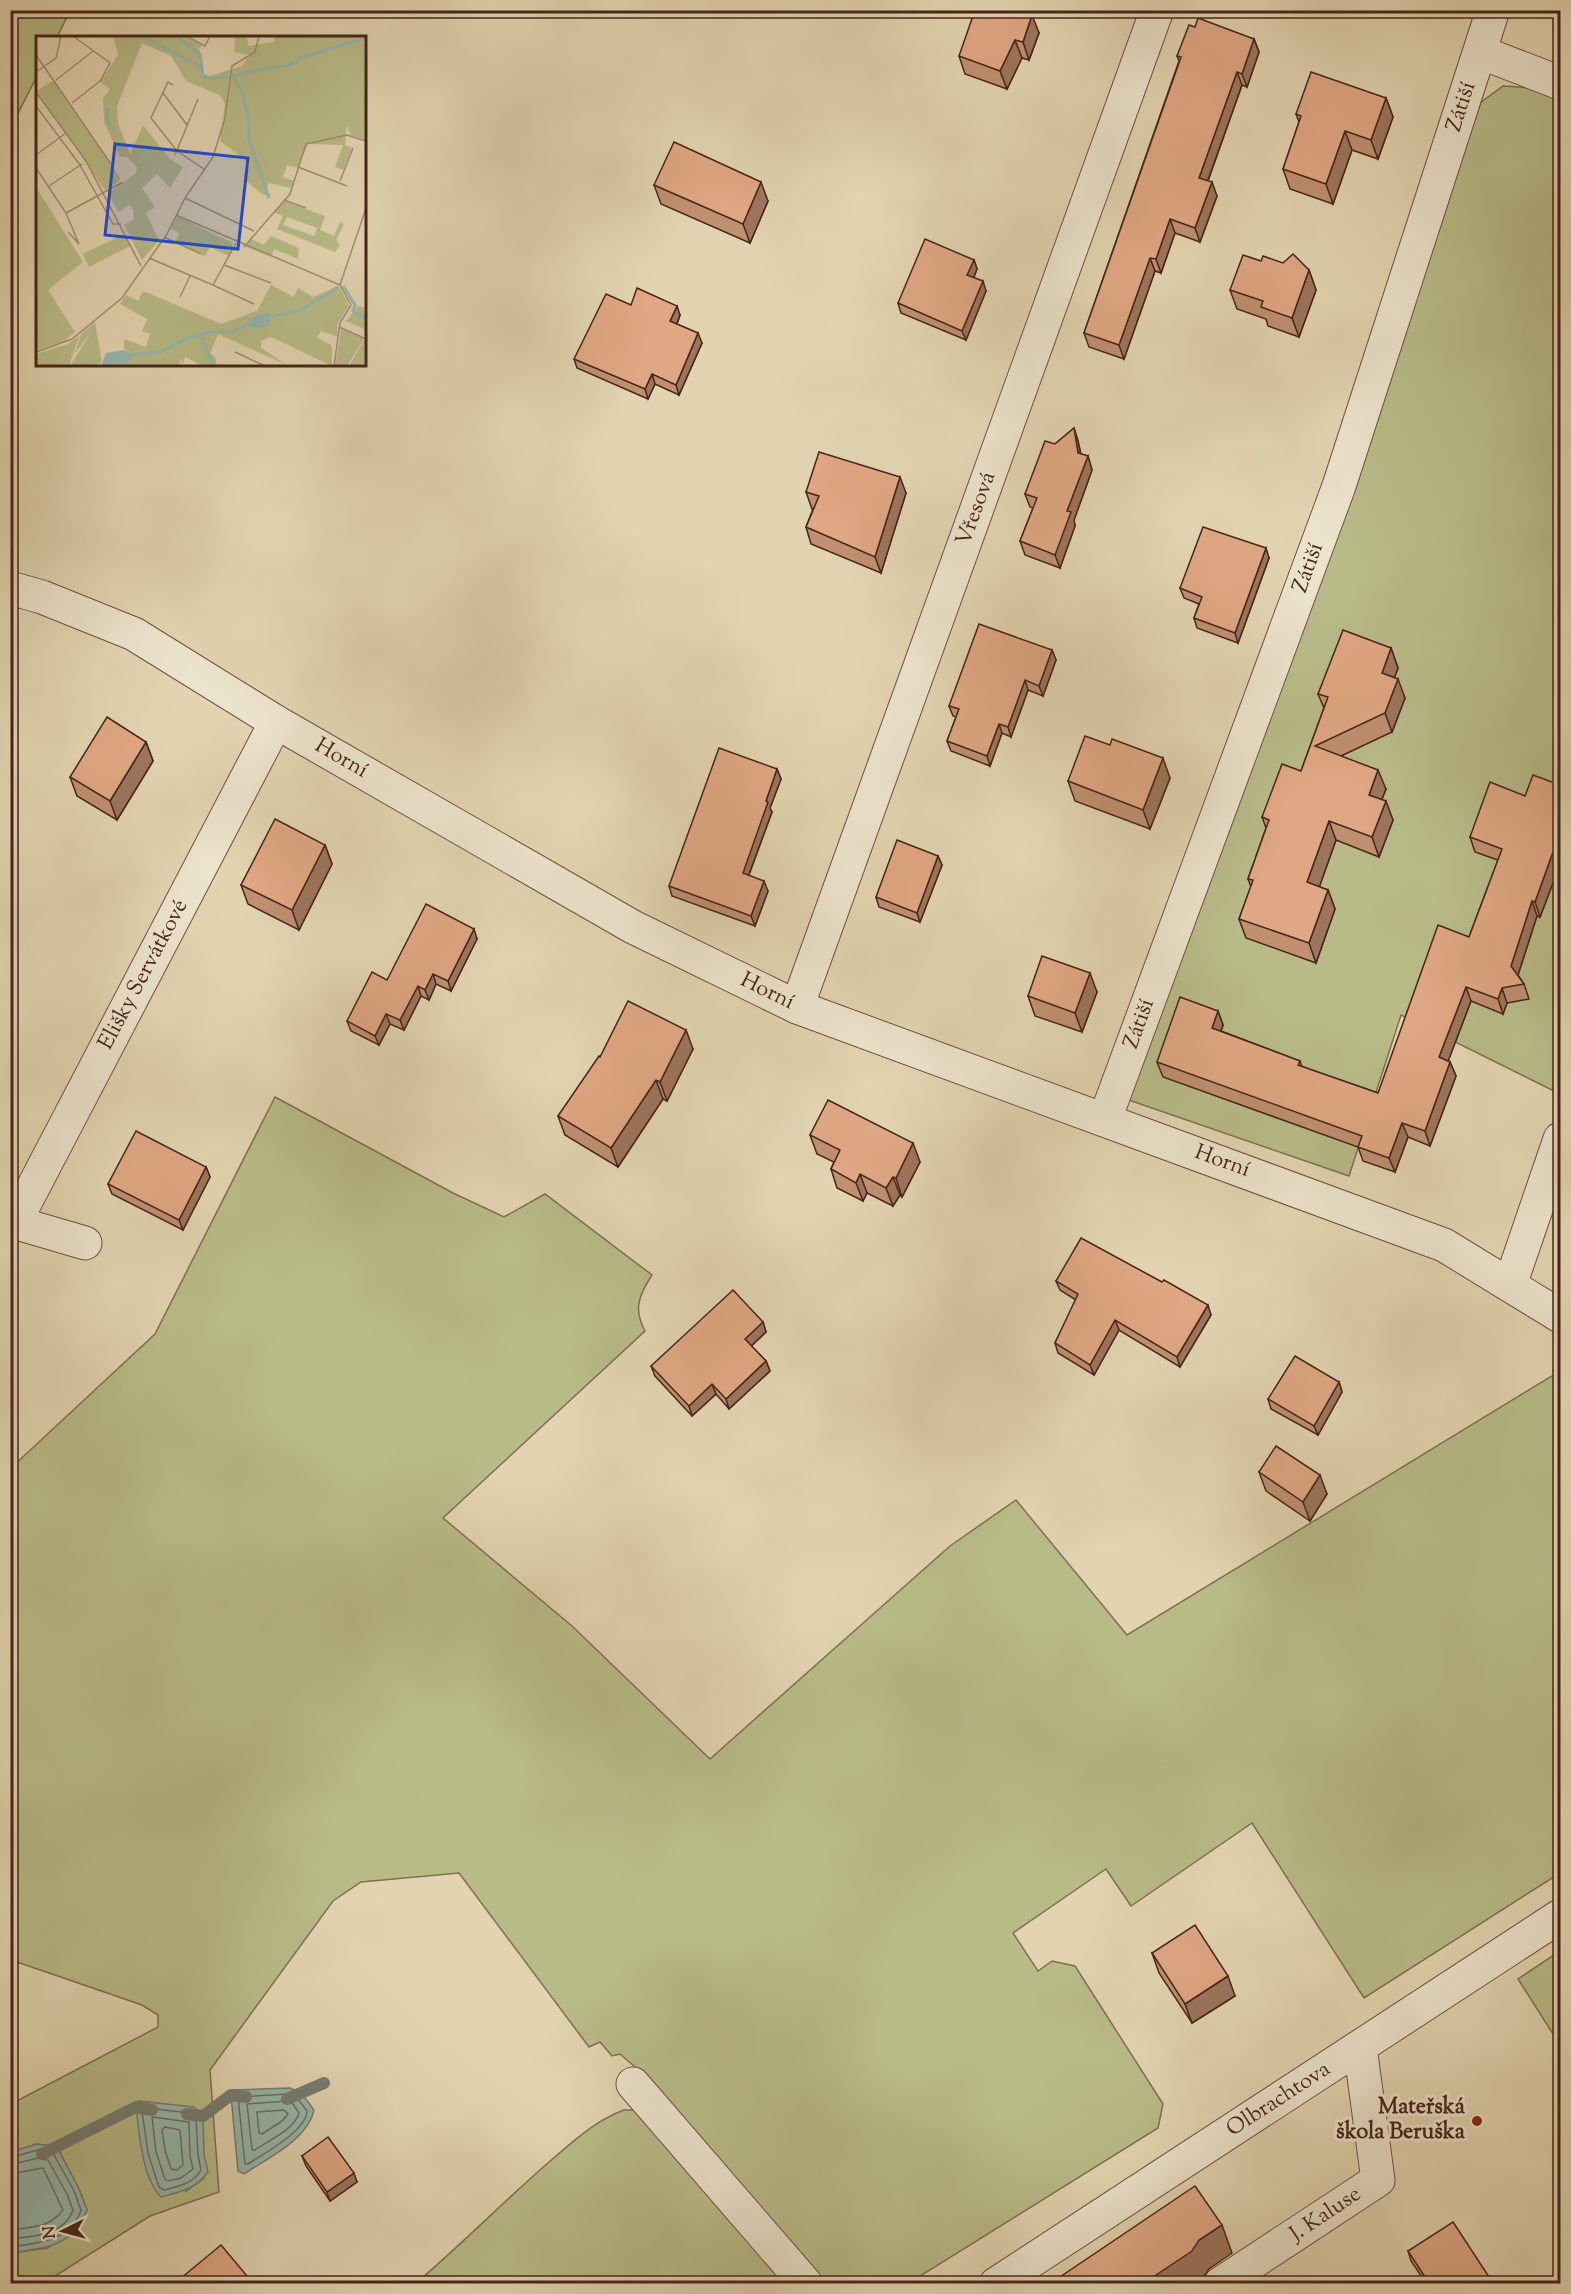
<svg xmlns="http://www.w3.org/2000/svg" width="1571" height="2294" viewBox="0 0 1571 2294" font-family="'Sorts Mill Goudy',serif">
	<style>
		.green { fill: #b8bb88; stroke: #7f7050; stroke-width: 1.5; fill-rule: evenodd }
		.water { fill: #95b8ad; stroke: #757d72; stroke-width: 1.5 }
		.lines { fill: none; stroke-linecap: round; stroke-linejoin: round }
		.shore { stroke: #6e6e63; stroke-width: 1.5 }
		.stream { stroke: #757d72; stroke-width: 12 }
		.street-casing { stroke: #6d513f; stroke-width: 35 }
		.street { stroke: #ece3cc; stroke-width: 33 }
		.wall { fill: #c09071; stroke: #462519; stroke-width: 1.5 }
		.shaded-wall { fill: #9c755c; stroke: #462519; stroke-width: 1.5 }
		.building { fill: #dfa783; stroke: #462519; stroke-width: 1.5 }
		.poi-dot { fill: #8f2418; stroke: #ece3cc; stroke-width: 2 }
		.labels { text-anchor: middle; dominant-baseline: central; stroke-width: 6; stroke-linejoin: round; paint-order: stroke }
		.street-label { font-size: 22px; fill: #462519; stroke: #ece3cc }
		.poi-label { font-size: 22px; font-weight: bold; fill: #462519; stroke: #ece3cc; text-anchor: end }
		.inset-river { fill: none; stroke: #95b8ad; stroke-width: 3 }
		.inset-road { fill: none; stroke: #a48e74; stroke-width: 1.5 }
		.view { fill: #1d4ed8; fill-opacity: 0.15; stroke: #1d4ed8; stroke-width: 3 }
		.inset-edge { fill: none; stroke: #462519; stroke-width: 3 }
	</style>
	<rect width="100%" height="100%" fill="#e2d4b1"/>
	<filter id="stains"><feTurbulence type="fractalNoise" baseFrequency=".00333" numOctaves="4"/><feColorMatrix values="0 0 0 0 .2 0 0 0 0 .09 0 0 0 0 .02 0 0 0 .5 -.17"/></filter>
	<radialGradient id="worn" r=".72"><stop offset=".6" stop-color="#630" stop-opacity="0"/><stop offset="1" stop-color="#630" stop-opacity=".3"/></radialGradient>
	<!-- green -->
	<g class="green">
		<path d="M11,10l59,1 -13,26 -19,1 -1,38 -26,51z"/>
		<path d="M1503,86l44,3 13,5v1000l-159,-79 -52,161 -226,-78 357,-995z"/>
		<path d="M275,1097l178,96 51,24 41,-23 107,81c-13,20 -19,34 -7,56l-202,187 129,108 138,133 240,-213 66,-46 111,135 433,-264v502l-196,125 -112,-175 -121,83 -25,-37 -93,64 25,38 14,-10 23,5 88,138 -5,24 -249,155h-84l-176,-204 -29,-25 -8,2 -12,-14 -11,5 -130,-174 -98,9 -28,19 -123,169 9,122 -69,24 -98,62 -41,2v-27l37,-5 39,-38 -8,-21 -22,-42 -20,-3 -26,8v-48l147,-77v-12l-16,-10 -131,-45v-492l144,-134zM203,2117l1,61 -18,13z"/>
		<path d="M1560,1951v94l-42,-66z"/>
		<path d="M624,2110h13l159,174h-381c46,-39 88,-82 134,-122 24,-20 45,-41 75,-52z"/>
	</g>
	<!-- water -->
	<g class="water">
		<path d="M290,2088l12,6 12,16c-6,29 -46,48 -70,64l-6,-3 -7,-76 4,-5z"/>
		<path d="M139,2101l55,6 9,9 1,39 4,17c-12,17 -28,20 -47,25 -19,-19 -22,-64 -25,-90z"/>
		<path d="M37,2144l20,3 22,42 8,21c-14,37 -42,38 -76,43v-101z"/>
	</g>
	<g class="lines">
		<!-- shore -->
		<g class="shore">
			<path d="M289,2094l9,5 9,12c-1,20 -42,42 -59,53h-3l-7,-67z"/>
			<path d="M287,2101l6,3 6,9c-5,17 -30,27 -44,37h-3l-5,-46z"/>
			<path d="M146,2108l44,5 6,6 2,36 3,15c-8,14 -22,16 -37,20l-5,-3 -11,-34 -6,-42z"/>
			<path d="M284,2110l4,4 -6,7 -20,13 -3,-1 -2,-21z"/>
			<path d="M152,2117l37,5 1,34 3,13 -12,9 -13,3 -3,-2 -9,-27z"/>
			<path d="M165,2127l15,3 3,35 -6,5 -6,-1 -6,-19 -3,-20z"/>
			<path d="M10,2158l27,-8 16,3 21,38 7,19c-10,31 -43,33 -71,37"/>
			<path d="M10,2165l28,-7 10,2 19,34 6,16c-9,26 -40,26 -63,29"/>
			<path d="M10,2174l33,-6 20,42c-13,18 -32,17 -53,20"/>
		</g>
		<!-- stream -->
		<g class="stream">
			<path d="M287,2099l37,-16"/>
			<path d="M187,2114l16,2 28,-21 15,2"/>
			<path d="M42,2154l94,-47 16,3"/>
		</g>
		<defs>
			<g id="street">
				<path d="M1480,52l80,31"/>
				<path d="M10,588l32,9 92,37 142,88 357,205 164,80 647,238 116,71"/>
				<path d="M797,1007l360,-997"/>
				<path d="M1105,1119l234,-633 154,-476"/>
				<path d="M10,1221l75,22"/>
				<path d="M10,1227l5,-5 261,-500"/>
				<path d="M1510,1285l50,-146"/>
				<path d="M633,2084l173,200"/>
				<path d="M996,2284l564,-368"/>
				<path d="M1220,2284l158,-104 -18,-133"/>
			</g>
		</defs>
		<!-- street casing -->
		<use href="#street" class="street-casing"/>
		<!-- street -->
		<use href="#street" class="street"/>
	</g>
	<!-- wall -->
	<g class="wall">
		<path d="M1195,27l59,12 5,13 -12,35 -5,-2 -34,96 9,15 -17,46 -25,-9 -14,40 -6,-2 -31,88 -35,-12 -5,-14 95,-272 -2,-5z"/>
		<path d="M1039,33l-10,27 -7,-2 -15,31 -42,-15 -6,-18z"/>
		<path d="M1386,98l7,19 -15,42 -26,-9 -19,54 -43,-15 -7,-20 16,-47 -3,-8z"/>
		<path d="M654,185l114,16 -18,42 -89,-39z"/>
		<path d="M974,260l3,9 -3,8 12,14 -20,49 -65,-27 -3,-10z"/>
		<path d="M1261,261l22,2 26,7 7,20 -17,47 -31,-11 -2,-7 -29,-10 -7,-19z"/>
		<path d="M631,305l49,10 -3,9 25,19 -23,52 -24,-11 -7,15 -71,-31 -3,-9z"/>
		<path d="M1074,428l4,13 3,13 7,2 4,14 -18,50 1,6 -15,42 -35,-13 -5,-14 13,-33 -3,-1 -5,-13 30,-50z"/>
		<path d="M806,492l100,1 -25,80 -70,-29 -5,-17 7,-18h-1z"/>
		<path d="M1269,558l-31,85 -41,-15 -3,-10 5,-14 -15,-6 -4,-10z"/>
		<path d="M1391,648l7,20 -4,10 11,20 -13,34 -51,24 45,33 -4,10 11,21 -14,37 -43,-17 -17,47 9,3 7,19 -19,54 -70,-25 -7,-19 12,-32 -3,-8 18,-51 -4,-11 39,-46 23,-63 -6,-14z"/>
		<path d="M1052,650l4,10 -13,36 -15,-6 -17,47 -9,-4 -12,33 -39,-15 -4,-10 9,-24 -3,-1 -4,-10z"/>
		<path d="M146,742l7,19 -36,59 -40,-24 -7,-19z"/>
		<path d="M777,769l4,10 -11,29 2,4 -23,63 19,16 -13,35 -83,-30 -3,-10z"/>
		<path d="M1170,778l-20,51 -75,-28 -7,-20z"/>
		<path d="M1560,785v82h-1l-19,50 -3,-1 -19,59 6,9 5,15 -22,4 -4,11 -32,-13 -23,60 2,1 6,14 -26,70 -22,-9 -13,35 -32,-11 -5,-14 -195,-70 -6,-15 61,-51 5,14 -2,6 79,30 2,6 76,26 91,-156 29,-77 -23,-8 -5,-15 55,-41z"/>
		<path d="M325,845l7,19 -33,66 -51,-26 -7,-19z"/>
		<path d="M938,856l4,9 -22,57 -41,-15 -3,-10z"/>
		<path d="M477,939l-26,52 -15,-7 -7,16 -8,-4 -17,34 -14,-6 -11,21 -28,-14 -4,-10 40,-41z"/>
		<path d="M1097,992l-15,40 -47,-16 -7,-20z"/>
		<path d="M693,1049l-26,52 -4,-2 -45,68 -53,-32 -7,-19 42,-59z"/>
		<path d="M810,1135l110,27 -18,35 -2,-2 -7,11 -26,-13 -4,8 -26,-13 -6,-19 3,-7 -17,-8z"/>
		<path d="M206,1167l4,10 -27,53 -71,-36 -4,-10z"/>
		<path d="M1056,1281l155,34 -31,52 -61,-37 -25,45 -36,-22 -3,-10 21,-43 -16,-10z"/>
		<path d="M763,1322l3,10 -15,14 15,15 4,10 -41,38 -13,-15 -24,22 -37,-40 -4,-10z"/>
		<path d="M1339,1382l3,10 -24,43 -47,-26 -3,-10z"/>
		<path d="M1259,1472l68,22 -17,27 -44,-30z"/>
		<path d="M1152,1953l83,43 -43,27 -33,-50z"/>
		<path d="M302,2156l55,26 -27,19 -24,-35z"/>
		<path d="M1408,2251l85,32h-67l-15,-22z"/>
	</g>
	<!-- shaded-wall -->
	<g class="shaded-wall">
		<path d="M1032,15l7,18 -10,27 -6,-18z"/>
		<path d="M1254,39l5,13 -12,35 -5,-13z"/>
		<path d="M1015,40l7,18 -15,31 -7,-18z"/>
		<path d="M1237,72l5,13 -38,106 -5,-13z"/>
		<path d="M1386,98l7,19 -15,42 -7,-19z"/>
		<path d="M1345,131l7,19 -19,54 -7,-20z"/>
		<path d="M761,182l7,19 -18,42 -7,-19z"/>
		<path d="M1212,182l5,14 -17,46 -5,-14z"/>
		<path d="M1170,219l5,14 -14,40 -5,-14z"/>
		<path d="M1150,258l5,13 -31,88 -5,-14z"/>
		<path d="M974,260l3,9 -6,15 -4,-9z"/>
		<path d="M1309,270l7,20 -17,47 -7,-19z"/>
		<path d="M983,281l3,10 -20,49 -4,-9z"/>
		<path d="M677,306l3,9 -6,16 -4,-10z"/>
		<path d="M698,333l4,10 -23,52 -3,-10z"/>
		<path d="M652,374l3,10 -7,15 -3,-10z"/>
		<path d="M1074,428l4,13 5,25 -5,-13z"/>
		<path d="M1088,456l4,14 -18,50 1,6 -15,42 -5,-13 12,-44z"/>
		<path d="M900,477l6,16 -25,80 -6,-16z"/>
		<path d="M1266,548l3,10 -31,85 -3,-10z"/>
		<path d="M1391,648l7,20 -9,24 -7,-19z"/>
		<path d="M1052,650l4,10 -13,36 -4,-10z"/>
		<path d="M1398,679l7,19 -13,34 -7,-19z"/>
		<path d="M1025,680l3,10 -17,47 -3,-10z"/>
		<path d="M999,724l3,9 -12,33 -3,-10z"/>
		<path d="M146,742l7,19 -36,59 -7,-19z"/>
		<path d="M1163,758l7,20 -20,51 -7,-19z"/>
		<path d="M777,769l4,10 -11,29 2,4 -26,70 -3,-9 23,-72z"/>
		<path d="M1378,770l8,19 -10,25 -7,-19z"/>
		<path d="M1386,801l7,19 -14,37 -7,-20z"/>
		<path d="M1329,821l7,19 -22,62 -7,-20z"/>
		<path d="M325,845l7,19 -33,66 -7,-20z"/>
		<path d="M1553,852l6,15 -19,50 -5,-15z"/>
		<path d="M938,856l4,9 -22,57 -3,-9z"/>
		<path d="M764,881l4,10 -13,35 -4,-10z"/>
		<path d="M1328,890l7,19 -19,54 -7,-20z"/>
		<path d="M1532,901l5,15 -21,65 -5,-15z"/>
		<path d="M474,929l3,10 -26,52 -3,-10z"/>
		<path d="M1090,973l7,19 -15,40 -7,-19z"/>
		<path d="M433,974l3,10 -7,16 -4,-10z"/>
		<path d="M418,986l3,10 -17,34 -4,-10z"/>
		<path d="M1466,987l5,14 -27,71 -5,-15z"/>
		<path d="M1502,988l5,15 -4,11 -5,-15z"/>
		<path d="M1218,1011l5,14 -6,17 -5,-14z"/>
		<path d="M386,1014l4,10 -11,21 -4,-9z"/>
		<path d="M686,1030l7,19 -26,52 -7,-19z"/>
		<path d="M1450,1062l6,14 -26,70 -5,-15z"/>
		<path d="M656,1080l7,19 -45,68 -7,-19z"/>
		<path d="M1402,1123l6,14 -13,35 -6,-14z"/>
		<path d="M913,1143l7,19 -18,35 -6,-19z"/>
		<path d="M206,1167l4,10 -27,53 -4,-10z"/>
		<path d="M860,1174l7,19 -4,8 -7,-18z"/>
		<path d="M893,1177l7,18 -7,11 -7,-18z"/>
		<path d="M1208,1305l3,10 -31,52 -3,-10z"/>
		<path d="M1115,1320l4,10 -25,45 -4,-10z"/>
		<path d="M763,1322l3,10 -18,17 -3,-10z"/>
		<path d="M766,1361l4,10 -41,38 -3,-10z"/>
		<path d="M1339,1382l3,10 -24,43 -4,-9z"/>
		<path d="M712,1384l4,10 -24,22 -3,-10z"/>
		<path d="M1320,1475l7,19 -17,27 -7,-19z"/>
		<path d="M1228,1976l7,20 -43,27 -7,-19z"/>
		<path d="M354,2173l3,9 -27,19 -3,-9z"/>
		<path d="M1222,2225l10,28 -23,16 -7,11 -5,3h-53l55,-43z"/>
	</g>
	<!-- building -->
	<g class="building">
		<path d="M975,10h44l13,5 -9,27 -8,-2 -15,31 -41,-15z"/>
		<path d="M1198,18l56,21 -12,35 -5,-2 -38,106 13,4 -17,46 -25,-9 -14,40 -6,-1 -31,87 -35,-12 97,-276 -4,-1 12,-31 6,2z"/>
		<path d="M1311,72l75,26 -15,42 -26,-9 -19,53 -43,-15 18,-53 -5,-2z"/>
		<path d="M674,142l87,40 -18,42 -89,-39z"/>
		<path d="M925,239l49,21 -7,15 16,6 -21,50 -64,-28z"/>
		<path d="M1293,254l16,16 -17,48 -31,-11 2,-6 -33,-11 13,-35 18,6 2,-5 20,7z"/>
		<path d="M637,288l40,18 -7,15 28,12 -22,52 -24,-11 -7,15 -71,-30 32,-65 25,11z"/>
		<path d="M1074,428l4,25 10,3 -21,55 4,1 -16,43 -35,-14 17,-43 -12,-4 20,-53 10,3z"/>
		<path d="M819,452l81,25 -25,80 -69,-30 13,-31 -13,-4z"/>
		<path d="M1203,527l63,21 -31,85 -41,-15 8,-21 -22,-9z"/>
		<path d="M979,624l73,26 -13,36 -14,-6 -17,47 -9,-3 -12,32 -40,-15 12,-32 -10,-3z"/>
		<path d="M1343,630l48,18 -9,25 16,6 -13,34 -70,33 63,24 -9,25 17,6 -14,36 -43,-16 -22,61 21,8 -19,53 -70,-24 14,-39 -5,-1 21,-59 -7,-3 20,-53 19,7 27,-74 -10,-3z"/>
		<path d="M107,717l39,25 -36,59 -40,-24z"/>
		<path d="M1085,736l25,9 2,-6 51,19 -20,52 -75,-29z"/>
		<path d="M719,748l58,21 -11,32 2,1 -25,71 21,8 -13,35 -82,-30z"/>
		<path d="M1533,775l27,10v69l-7,-2 -18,50 -3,-1 -21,65 13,18 -22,4 -4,11 -32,-12 -27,70 11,5 -25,69 -23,-8 -13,35 -31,-11 4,-11 -205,-74 23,-65 38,14 -6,17 88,33 -2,4 80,28 60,-168 31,12 33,-88 -32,-12 20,-55 35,14z"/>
		<path d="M275,819l50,26 -33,65 -51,-25z"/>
		<path d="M897,840l41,16 -21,57 -41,-16z"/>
		<path d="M426,904l48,25 -26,52 -15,-7 -8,16 -7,-4 -18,34 -14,-6 -11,22 -28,-15 25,-49 15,8z"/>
		<path d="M1042,956l48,17 -15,40 -47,-17z"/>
		<path d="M628,1001l58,29 -26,52 -4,-2 -45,68 -53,-32 41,-60 1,1z"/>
		<path d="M828,1100l85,43 -17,35 -3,-1 -7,11 -26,-14 -4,9 -25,-14 9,-19 -30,-15z"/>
		<path d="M136,1131l70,36 -27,53 -71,-36z"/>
		<path d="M1081,1238l81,44 2,-2 44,25 -31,52 -62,-37 -25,45 -35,-22 23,-49 -22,-13z"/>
		<path d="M733,1290l30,32 -18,17 21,22 -40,38 -14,-15 -23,22 -38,-40z"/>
		<path d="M1295,1356l44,26 -25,44 -46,-27z"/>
		<path d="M1276,1446l44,29 -17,27 -44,-30z"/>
		<path d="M1195,1925l33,51 -43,28 -33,-51z"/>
		<path d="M328,2137l26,36 -27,19 -25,-36z"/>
		<path d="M1195,2186l27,39 -23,15 -7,11 -48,32h-80l-4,-6z"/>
		<path d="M1453,2222l40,61h-64l-21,-32z"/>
		<path d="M221,2245l31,37 -2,1h-66l-4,-4z"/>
	</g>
	<!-- markers -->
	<circle class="poi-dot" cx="1477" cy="2121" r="6"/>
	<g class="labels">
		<!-- street labels -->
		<g class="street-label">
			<text transform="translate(1462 107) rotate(-72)">Zátiší</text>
			<text transform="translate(977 509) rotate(-70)">Vřesová</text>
			<text transform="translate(1309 568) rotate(-70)">Zátiší</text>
			<text transform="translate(341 759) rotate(30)">Horní</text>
			<text transform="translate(144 975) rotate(-62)">Elišky Servátkové</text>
			<text transform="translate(767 992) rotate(26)">Horní</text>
			<text transform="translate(1140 1024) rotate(-70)">Zátiší</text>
			<text transform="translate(1222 1162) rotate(20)">Horní</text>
			<text transform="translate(1279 2100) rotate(-33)">Olbrachtova</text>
			<text transform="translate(1326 2215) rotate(-34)">J. Kaluse</text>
		</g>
		<!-- poi labels -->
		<g class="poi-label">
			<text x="1465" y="2108">Mateřská<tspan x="1465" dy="25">škola Beruška</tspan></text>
		</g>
	</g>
	<!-- overview -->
	<g transform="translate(36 36)">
		<rect width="330" height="330" fill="#e2d4b1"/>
		<path d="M77,0h71l18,10 -3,3 5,25 6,2 32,-10 7,-11 -15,-3 1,-16h12l1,10 26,-4v-6h92v104l-16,-5 -3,-10 -2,20 7,3 -9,22 -8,-3 8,-22 -35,-1 -10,24 -11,-3 -4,12 11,4 -3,7 -22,-5 -3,8 6,4h-9l-18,-15 5,-16 -30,-23 5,-37 -5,-9 -34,-14 -15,-25 -29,-13 -25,63 1,17 12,32 13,-30 27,34 13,8 -13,21 -13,-14 -15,14 13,19 -9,6 13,27 -17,20 -18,-35 10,-6 -1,-9 -3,-5 -12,7 -10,-19 28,-20 1,-6 -10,-10h-7l-16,-35 -1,-24 7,-9 -10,-7 18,-27zM18,44l67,99 -15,13 -69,-101zM0,151l47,75 -35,28 27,42 -11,9 -24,8h-4zM248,165l41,15 -5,14 14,6 6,-14 4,2 -8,16 4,5 -5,7 -58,-23 6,-13 -9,-4zM251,181l30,11 -3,8 -31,-11zM141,180l56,27 -4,13 -19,-9 -5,9 -30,-14 5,-9 -9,-4zM88,198l6,12 -41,21 -6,-13zM235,200l28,12 -1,11 -24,-10 -3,8 -25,-10 5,-8 13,6zM235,249l23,12 4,-9 15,9 26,-11 10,19 -12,20 1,12 -17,-6 -4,6 15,9v20l-61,-29 -10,4v7l28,18 -71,-32 -8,20 5,2 2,10h-14l-18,-9 -3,9v-8l-3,8h-59l10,-5 2,-7 -8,-6v-9l22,8 4,-13 -8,-3 5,-12 -27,-15 6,-9 12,6 5,-10 78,33 36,-13zM231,276l2,9 -18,7 -1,-11zM322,270l8,2v22l-20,-9zM59,286l7,40 -7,4h-25l22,-35 -17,22 6,-19zM305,293l23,10 -17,27h-12zM43,300l-10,30h-33v-12l32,-10zM329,303l1,27h-17z" fill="#b8bb88" fill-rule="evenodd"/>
		<path d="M231,276l5,4 -3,2 2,7 -19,4 -4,-11zM89,314l7,4 -1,7 -11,5h-19l5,-13z" fill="#95b8ad"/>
		<path class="inset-river" d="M106,0l59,31M139,0l25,18 3,22 7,3 18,-3M196,39l57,-10 14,-8 63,-19M197,40l9,16 6,24 1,24 20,58M72,72l-1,11 7,11M307,250l12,19 -2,6 13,8M237,280l28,-6 37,-23M165,301l13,29M95,319l29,-3 26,-13 23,-7 24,-1 19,-8"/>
		<path class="inset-road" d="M150,0l19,10 5,-10M0,19l75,109M0,36l20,-14 5,-22M20,44l37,-29M137,49l-5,-3 -17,36 26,33 27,18M0,56l50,69 55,105M127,57l24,32M36,67l28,-22 10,-18 -37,-27M0,70l44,59 33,59h8M0,119l30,-22M139,119l23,-56M262,131l49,19M0,132l30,45 13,31 -11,-12M304,145l13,-33M13,150l33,-22M149,162l69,33M248,164l22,8M30,177l57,-31M140,179l164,70 11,20M128,201l37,17M208,211l46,-53 16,-50 41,-9 19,6M113,222l64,27 23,-42M188,229l47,18M177,249l41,19M304,249l26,-77M144,261l10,-21M303,291l27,12M0,316l36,-13 50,-41 45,-64 18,-36 28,-41 12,-39 7,-52 23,-14 4,-16M199,316l30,14M298,330l6,-43 11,-18"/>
		<path class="view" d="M79,108l133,14 -10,91 -133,-14z"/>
		<rect width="330" height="330" class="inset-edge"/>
	</g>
	<!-- margin -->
	<rect width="1571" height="2294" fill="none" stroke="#e2d4b1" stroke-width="36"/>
	<rect x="12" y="12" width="1547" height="2270" fill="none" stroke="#462519" stroke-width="3"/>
	<rect x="18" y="18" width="1535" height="2258" fill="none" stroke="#462519" stroke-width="1.5"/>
	<!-- north arrow -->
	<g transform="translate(63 2231) rotate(264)" stroke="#ece3cc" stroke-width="4.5" paint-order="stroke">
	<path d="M0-4.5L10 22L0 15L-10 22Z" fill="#462519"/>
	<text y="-9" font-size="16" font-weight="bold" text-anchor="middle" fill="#462519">N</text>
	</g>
	<rect width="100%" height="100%" filter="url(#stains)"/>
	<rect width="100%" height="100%" fill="url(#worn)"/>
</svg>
